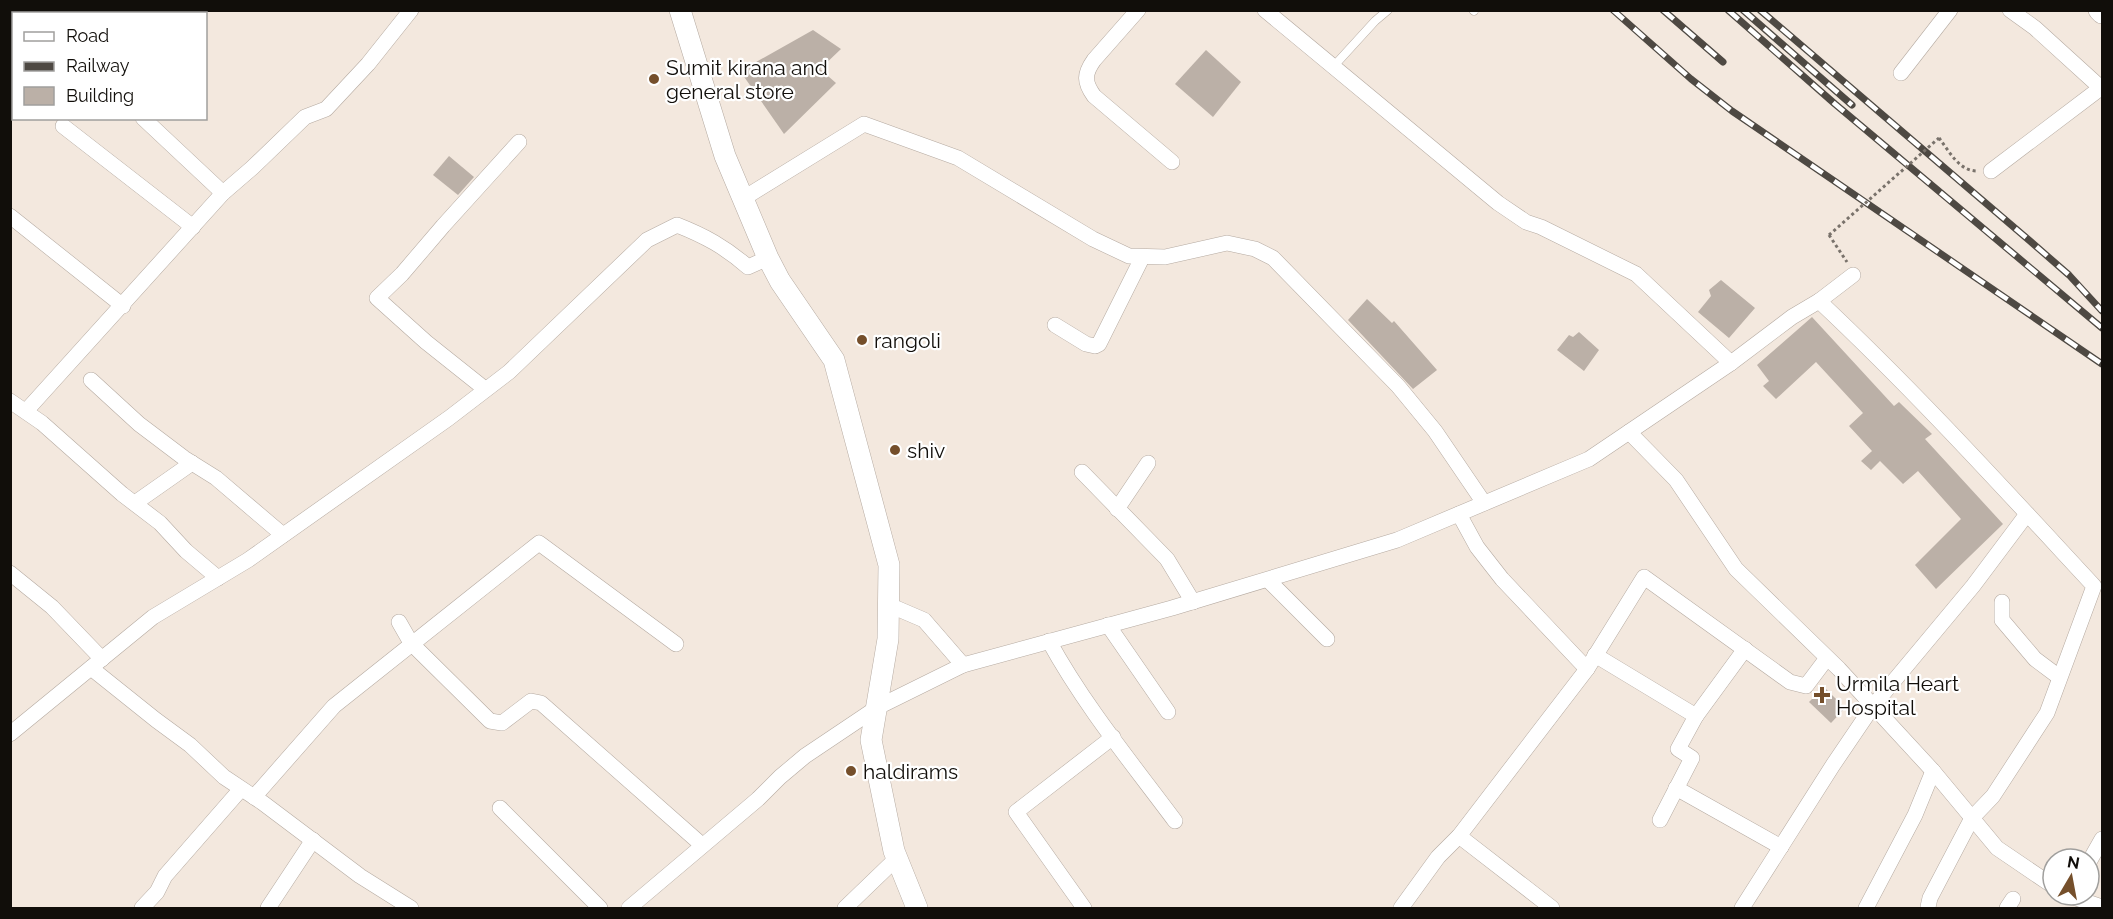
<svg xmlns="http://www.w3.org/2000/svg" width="2113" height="919" viewBox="0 0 2113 919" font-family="Raleway,sans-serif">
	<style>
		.building { fill: #bbb0a7 }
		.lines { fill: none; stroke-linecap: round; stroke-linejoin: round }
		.service-casing { stroke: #b5aaa1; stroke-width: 9 }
		.minor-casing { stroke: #b5aaa1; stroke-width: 16 }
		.secondary-casing { stroke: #b5aaa1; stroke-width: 22 }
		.path { stroke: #79726b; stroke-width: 3; stroke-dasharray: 3 3; stroke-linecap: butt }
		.service { stroke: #fff; stroke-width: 8 }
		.minor { stroke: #fff; stroke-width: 15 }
		.secondary { stroke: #fff; stroke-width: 21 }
		.rail-casing { stroke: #4e4943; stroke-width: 7 }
		.rail { stroke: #fff; stroke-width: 4.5; stroke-dasharray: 14; stroke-linecap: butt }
		.path-bridge { stroke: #79726b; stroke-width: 3; stroke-dasharray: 3 3; stroke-linecap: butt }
		.poi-dot { fill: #754f2b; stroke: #fff; stroke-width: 2 }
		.labels { text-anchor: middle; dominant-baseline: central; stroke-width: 4.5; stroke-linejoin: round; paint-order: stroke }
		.poi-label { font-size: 21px; fill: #110e0a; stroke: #fff; text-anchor: start }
	</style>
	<rect width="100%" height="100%" fill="#f3e8de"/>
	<!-- building -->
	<g class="building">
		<path d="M813,30l28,19 -21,20 16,14 -52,51 -44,-63z"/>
		<path d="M1206,50l35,32 -28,35 -38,-33z"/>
		<path d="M449,156l25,21 -16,18 -25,-20z"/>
		<path d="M1721,280l34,28 -26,30 -31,-26 13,-16 -2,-6z"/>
		<path d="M1367,299l25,24 2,-2 43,49 -24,19 -65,-69z"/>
		<path d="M1812,317l82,89 5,-4 33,32 -7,5 78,85 -67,65 -21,-24 46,-46 -43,-48 -15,13 -23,-23 -9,9 -10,-9 11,-10 -23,-25 14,-13 -47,-51 -40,37 -13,-13 6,-5 -12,-16z"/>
		<path d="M1579,332l20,18 -15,21 -27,-21 12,-15 4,2z"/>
		<path d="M1824,687l21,21 -14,15 -22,-21z"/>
	</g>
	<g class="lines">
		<defs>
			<g id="service">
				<path d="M1473,10l1,1"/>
				<path d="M1333,67l42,-46 13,-11"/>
			</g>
			<g id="minor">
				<path d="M62,10l3,4"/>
				<path d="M1138,10l-44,50c-10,14 -10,22 0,36l78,66"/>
				<path d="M1265,10l233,193 28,19 15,5 95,47 95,89"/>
				<path d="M2010,10l25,18 66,60"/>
				<path d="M1901,73l49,-63"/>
				<path d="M143,118l80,75"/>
				<path d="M63,126l130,101"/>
				<path d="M1991,171l111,-84"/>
				<path d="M744,198l120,-74 94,34 135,81 36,17 36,1 62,-14 28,6 18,9 125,128 37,45 49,72"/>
				<path d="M10,216l113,90"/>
				<path d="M1819,301l34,-26"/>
				<path d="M1055,325l31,19 9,2 4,-2 43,-86"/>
				<path d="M91,380l48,44 45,34 32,20 67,57"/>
				<path d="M485,389l-59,-47 -49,-44 25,-24 41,-48 76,-84"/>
				<path d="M10,401l32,22 80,71 38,29 26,28 32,27"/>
				<path d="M26,411l197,-218 29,-25 53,-51 21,-8 42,-45 43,-54"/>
				<path d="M1629,432l47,48 60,89 103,100 94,102 64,77 56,38"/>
				<path d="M1082,472l85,87 26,43"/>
				<path d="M135,503l57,-40"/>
				<path d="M1117,509l31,-46"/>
				<path d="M1459,514l18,33 25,32 85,90"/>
				<path d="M10,573l42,34 50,52"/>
				<path d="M1268,580l59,59"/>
				<path d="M2002,602v18l33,39 24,18"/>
				<path d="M889,605l35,15 39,45"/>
				<path d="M399,622l12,21 79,78 12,2 29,-22 10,2 161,142"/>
				<path d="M1108,625l60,87"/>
				<path d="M1049,641c35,64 82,121 126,180"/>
				<path d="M1595,655l101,61"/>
				<path d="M91,668l65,52 34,25 34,32 39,26 97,73 51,32"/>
				<path d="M10,734l143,-117 95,-57 201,-142 60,-46 138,-132 30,-15c28,11 48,22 71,42l20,-9"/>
				<path d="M1676,788l105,59"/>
				<path d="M254,797l80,-91 205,-163 137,101"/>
				<path d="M500,808l100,100"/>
				<path d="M1660,820l32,-62 -14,-9 18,-33 49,-67"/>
				<path d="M1459,836l93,72"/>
				<path d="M2089,862l13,-23"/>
				<path d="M2067,895l35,12"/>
				<path d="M142,908l15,-16 8,-16 76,-87"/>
				<path d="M268,908l45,-68"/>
				<path d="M629,908l129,-109 22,-22 25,-21 73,-49 85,-42 209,-57 225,-68 192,-81 142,-96 61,-46 27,-16c97,91 185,188 275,285l-47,127 -54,83 -21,22 -42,80 -2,9"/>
				<path d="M845,908l52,-50"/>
				<path d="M1084,908l-68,-96 97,-75"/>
				<path d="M1401,908l37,-51 21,-21 128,-167 57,-92 146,105 16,4 21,-28"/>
				<path d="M1742,908l91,-143 40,-59 100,-120 54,-72"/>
				<path d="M1866,908l49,-93 18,-44"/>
				<path d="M2007,908l6,-9"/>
			</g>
			<g id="secondary">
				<path d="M680,10l45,146 43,102 12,23 54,79 55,205 -1,74 -17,101 23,111 23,57"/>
				<path d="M2099,10l3,3"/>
			</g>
		</defs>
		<!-- service casing -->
		<use href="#service" class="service-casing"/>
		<!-- minor casing -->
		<use href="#minor" class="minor-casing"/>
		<!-- secondary casing -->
		<use href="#secondary" class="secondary-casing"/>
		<!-- path -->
		<g class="path">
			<path d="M1939,138c10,13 20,33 38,33"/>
			<path d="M1829,235l18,27"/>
		</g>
		<!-- service -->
		<use href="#service" class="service"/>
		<!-- minor -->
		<use href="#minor" class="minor"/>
		<!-- secondary -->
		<use href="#secondary" class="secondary"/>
		<defs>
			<g id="rail">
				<path d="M1613,10l78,69 41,32 370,253"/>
				<path d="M1663,10l60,52"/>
				<path d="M1728,10l107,94 267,224"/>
				<path d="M1743,10l109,95"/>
				<path d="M1760,10l270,231 39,34 33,36"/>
			</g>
		</defs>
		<!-- rail casing -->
		<use href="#rail" class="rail-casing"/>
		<!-- rail -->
		<use href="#rail" class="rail"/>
		<!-- path-bridge -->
		<path class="path-bridge" d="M1829,235l110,-97"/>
	</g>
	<!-- markers -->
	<g class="poi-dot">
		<circle cx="654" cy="79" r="6"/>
		<circle cx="862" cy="340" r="6"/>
		<circle cx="895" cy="450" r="6"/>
		<path d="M1819 686h6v6h6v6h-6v6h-6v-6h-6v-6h6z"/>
		<circle cx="851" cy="771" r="6"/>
	</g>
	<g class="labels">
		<!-- poi labels -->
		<g class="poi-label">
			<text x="666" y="67">Sumit kirana and<tspan x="666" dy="24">general store</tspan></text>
			<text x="874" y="340">rangoli</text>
			<text x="907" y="450">shiv</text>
			<text x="1836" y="683">Urmila Heart<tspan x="1836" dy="24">Hospital</tspan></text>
			<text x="863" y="771">haldirams</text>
		</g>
	</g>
	<!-- border -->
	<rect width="2113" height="919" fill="none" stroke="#110e0a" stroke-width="24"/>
	<!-- legend -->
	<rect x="12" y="12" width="195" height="108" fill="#ffffff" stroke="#a09f9d" stroke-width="1.5"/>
	<rect x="24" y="32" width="30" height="9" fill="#ffffff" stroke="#a09f9d" stroke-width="1.5"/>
	<text x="66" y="42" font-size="18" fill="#110e0a">Road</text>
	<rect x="24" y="62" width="30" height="9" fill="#4e4943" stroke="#a09f9d" stroke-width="1.5"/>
	<text x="66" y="72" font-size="18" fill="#110e0a">Railway</text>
	<rect x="24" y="87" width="30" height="18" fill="#bbb0a7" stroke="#a09f9d" stroke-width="1.5"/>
	<text x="66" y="102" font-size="18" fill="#110e0a">Building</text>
	<!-- north arrow -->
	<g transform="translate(2071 877) rotate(10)"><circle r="28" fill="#ffffff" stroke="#a09f9d" stroke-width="1.5"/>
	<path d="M0-4.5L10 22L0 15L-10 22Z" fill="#754f2b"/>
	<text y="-9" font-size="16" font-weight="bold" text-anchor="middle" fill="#110e0a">N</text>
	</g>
</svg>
